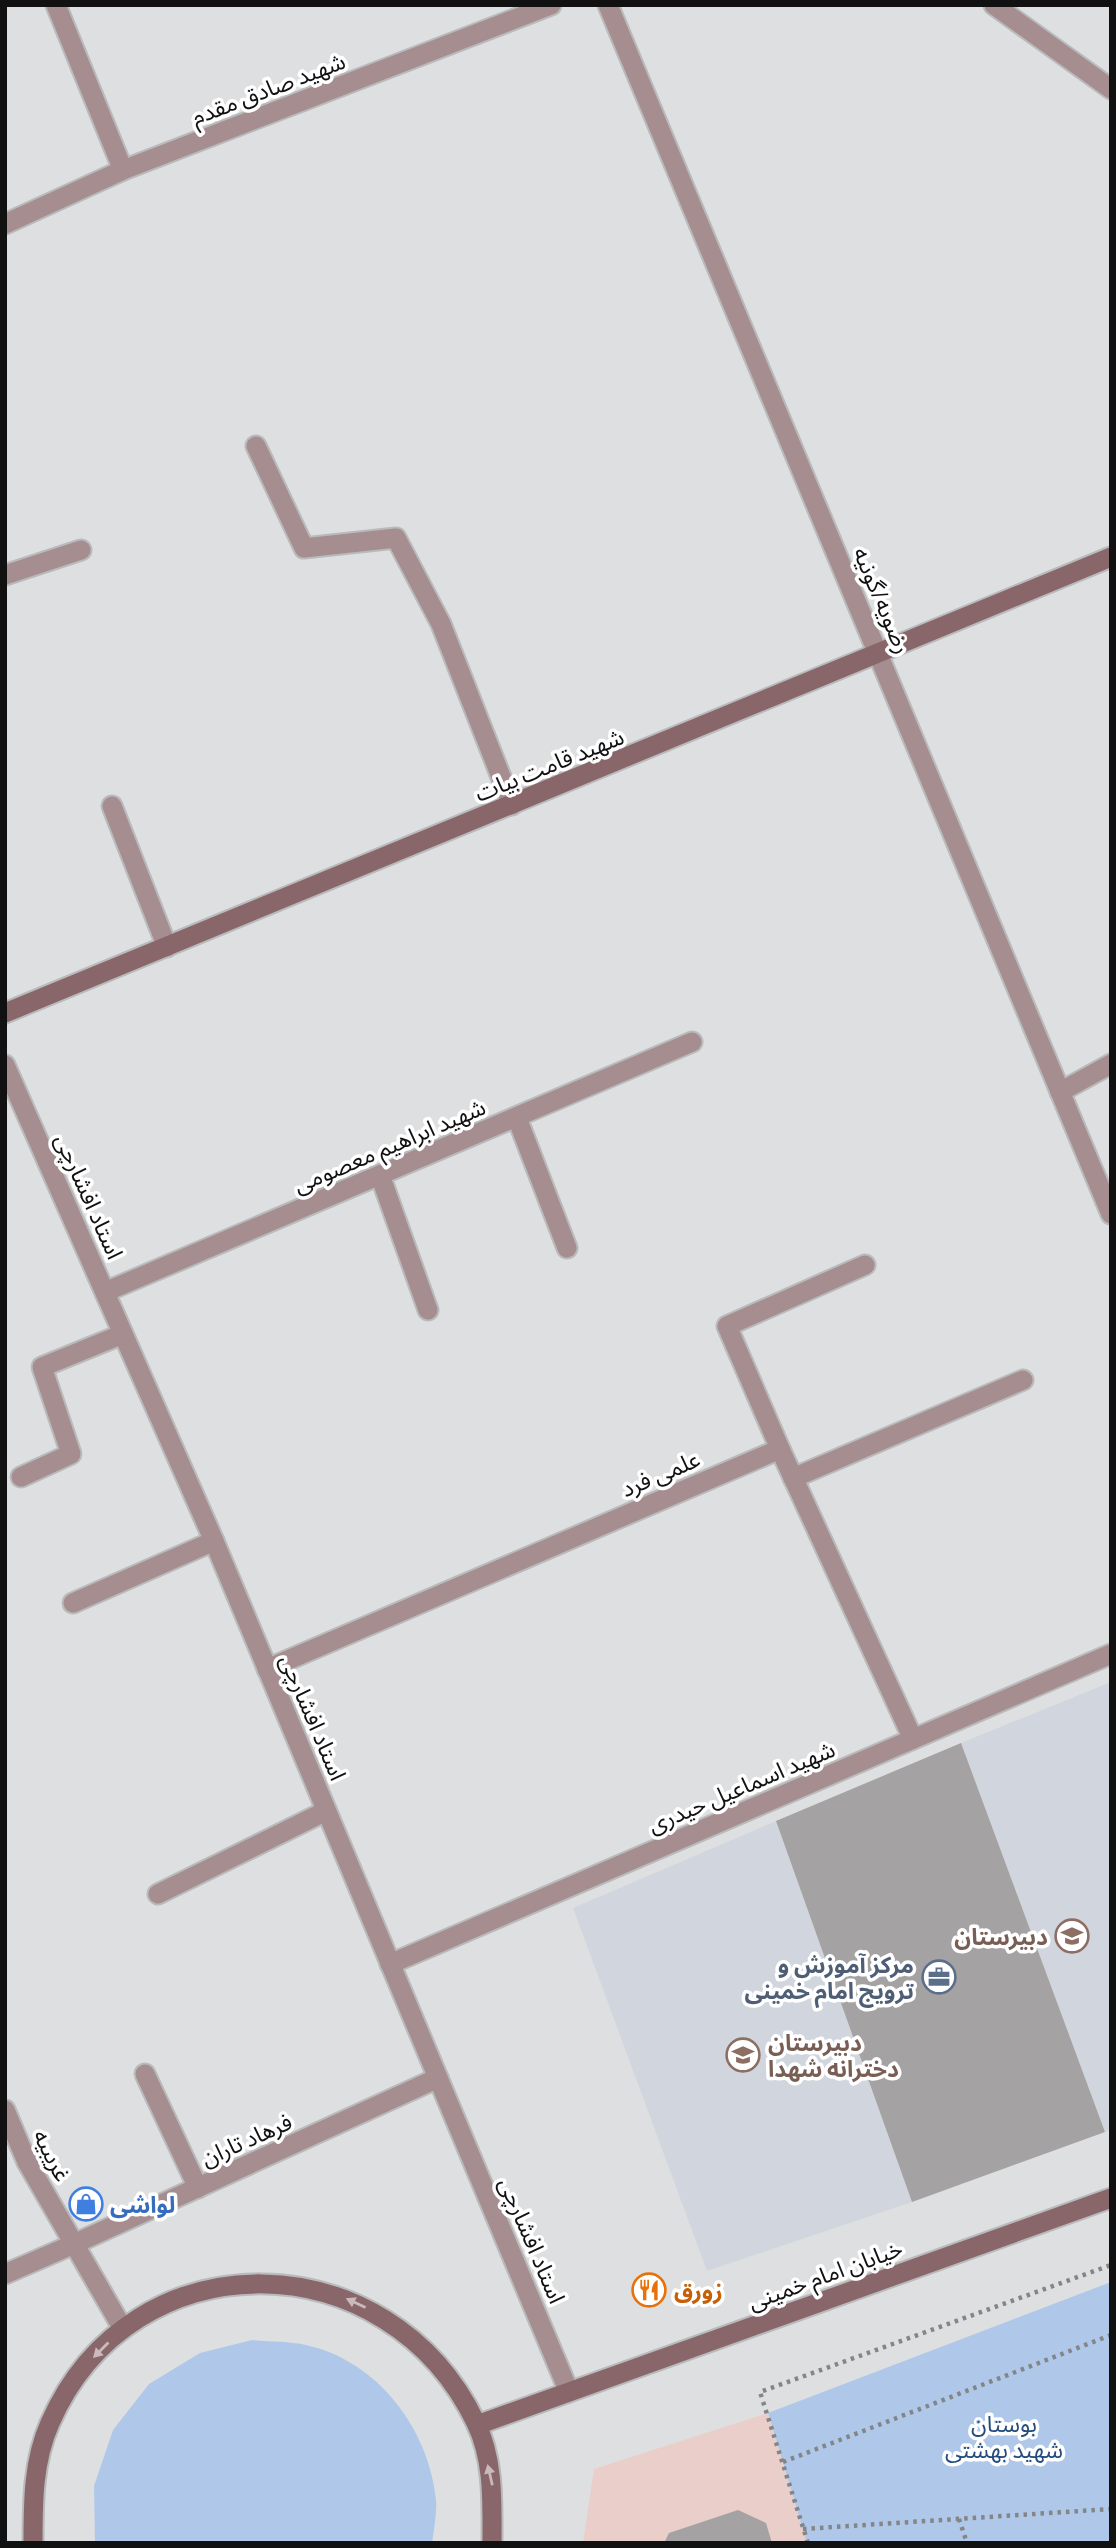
<svg xmlns="http://www.w3.org/2000/svg" width="1116" height="2548" viewBox="0 0 1116 2548" font-family="Barlow,'Noto Sans Arabic',sans-serif">
	<style>
		.commercial { fill: #e9ceca }
		.built { fill: #d1d6de }
		.green { fill: #afc8e9 }
		.building { fill: #a4a2a2 }
		.lines { fill: none; stroke-linecap: round; stroke-linejoin: round }
		.service-casing { stroke: #b9babb; stroke-width: 23 }
		.minor-casing { stroke: #b9babb; stroke-width: 23 }
		.tertiary-casing { stroke: #b9babb; stroke-width: 23 }
		.secondary-casing { stroke: #b9babb; stroke-width: 23 }
		.path { stroke: #848586; stroke-width: 4.5; stroke-dasharray: 3.5 5; stroke-linecap: butt }
		.service { stroke: #a68d8f; stroke-width: 19 }
		.minor { stroke: #a68d8f; stroke-width: 19 }
		.tertiary { stroke: #a68d8f; stroke-width: 19 }
		.secondary { stroke: #896669; stroke-width: 19 }
		.oneway { fill: #cababc }
		.labels { text-anchor: middle; dominant-baseline: central; stroke-width: 7; stroke-linejoin: round; paint-order: stroke }
		.street-label { font-size: 23px; fill: #111112; stroke: #fff }
		.education-label { font-size: 23px; font-weight: bold; fill: #785e54; stroke: #fff; text-anchor: end }
		.service-label { font-size: 23px; font-weight: bold; fill: #4e5e75; stroke: #fff; text-anchor: end }
		.shop-label { font-size: 23px; font-weight: bold; fill: #366cbe; stroke: #fff; text-anchor: start }
		.food-label { font-size: 23px; font-weight: bold; fill: #c56008; stroke: #fff; text-anchor: start }
		.park-label { font-size: 23px; fill: #244c7f; stroke: #fff }
	</style>
	<rect width="100%" height="100%" fill="#dedfe0"/>
	<!-- commercial -->
	<path class="commercial" d="M768,2413l39,130h-224l11,-74z"/>
	<!-- built -->
	<g class="built">
		<path d="M1111,1682v447l-6,3 -144,-389z"/>
		<path d="M776,1821l136,381 -205,69 -134,-363z"/>
	</g>
	<!-- green -->
	<g class="green">
		<path d="M1111,2282v261h-304l-39,-130z"/>
		<path d="M252,2340c18,2 37,1 54,5 72,16 123,84 130,155 1,13 -2,29 -4,43h-337l-1,-57 19,-56 36,-46 51,-31z"/>
	</g>
	<!-- building -->
	<g class="building">
		<path d="M961,1743l144,389 -193,70 -136,-381z"/>
		<path d="M738,2510l28,13 6,20h-108l5,-10z"/>
	</g>
	<g class="lines">
		<defs>
			<g id="service">
				<path d="M5,2110l22,52 96,167"/>
				<path d="M5,2274l69,-30"/>
			</g>
			<g id="minor">
				<path d="M56,5l67,165"/>
				<path d="M994,5l117,84"/>
				<path d="M5,224l118,-54 428,-165"/>
				<path d="M256,446l48,102 92,-10 45,86 71,181"/>
				<path d="M5,575l76,-25"/>
				<path d="M112,806l55,141"/>
				<path d="M5,1065l209,476 355,851"/>
				<path d="M1060,1092l51,-28"/>
				<path d="M517,1118l50,130"/>
				<path d="M380,1175l48,135"/>
				<path d="M105,1292l587,-250"/>
				<path d="M780,1449l-53,-123 138,-61"/>
				<path d="M21,1477l50,-23 -29,-87 81,-33"/>
				<path d="M793,1478l230,-98"/>
				<path d="M73,1603l141,-62"/>
				<path d="M267,1669l513,-220 133,290"/>
				<path d="M158,1894l168,-83"/>
				<path d="M390,1964l721,-310"/>
				<path d="M145,2074l53,114"/>
				<path d="M74,2244l364,-166"/>
			</g>
			<path id="tertiary" d="M608,5l503,1209"/>
			<g id="secondary">
				<path d="M5,1013l1106,-456"/>
				<path d="M477,2425l634,-227"/>
				<path d="M33,2543c0,-41 0,-82 17,-120 82,-188 339,-183 426,0 18,37 16,80 16,120"/>
			</g>
		</defs>
		<!-- service casing -->
		<use href="#service" class="service-casing"/>
		<!-- minor casing -->
		<use href="#minor" class="minor-casing"/>
		<!-- tertiary casing -->
		<use href="#tertiary" class="tertiary-casing"/>
		<!-- secondary casing -->
		<use href="#secondary" class="secondary-casing"/>
		<!-- path -->
		<g class="path">
			<path d="M783,2462l328,-127"/>
			<path d="M959,2519l8,24"/>
			<path d="M803,2529l308,-20"/>
			<path d="M808,2543l-48,-151 351,-127"/>
		</g>
		<!-- service -->
		<use href="#service" class="service"/>
		<!-- minor -->
		<use href="#minor" class="minor"/>
		<!-- tertiary -->
		<use href="#tertiary" class="tertiary"/>
		<!-- secondary -->
		<use href="#secondary" class="secondary"/>
	</g>
	<!-- one-way arrows -->
	<defs><path id="oneway-solid" d="M-6-.8H1V-3.2L6.5 0L1 3.2V.8H-6Z" transform="scale(1.75)"/></defs>
	<g class="oneway">
		<use href="#oneway-solid" transform="translate(356 2303) rotate(-155)"/>
		<use href="#oneway-solid" transform="translate(101 2350) rotate(135)"/>
		<use href="#oneway-solid" transform="translate(490 2475) rotate(-103)"/>
	</g>
	<!-- icons -->
	<defs>
		<symbol id="school-ring" viewBox="-11 -11 22 22"><circle r="9.5" fill="#fff" stroke="#8d6e63" stroke-width="1.5"/><path d="M0-5L7-2L0 1L-7-2ZM-4 1L0 2.5L4 1V4Q0 6-4 4Z" fill="#8d6e63"/></symbol>
		<symbol id="office-ring" viewBox="-11 -11 22 22"><circle r="9.5" fill="#fff" stroke="#5c6f8a" stroke-width="1.5"/><path d="M-6-3h4V-5.5h4V-3h4V5H-6ZM-1-4.5V-3h2v-1.5ZM-6 0V1H6V0Z" fill="#5c6f8a"/></symbol>
		<symbol id="shop-ring" viewBox="-11 -11 22 22"><circle r="9.5" fill="#fff" stroke="#3f7fe0" stroke-width="1.5"/><path d="M-5-2.5h2.3a2.7 3.5 0 0 1 5.4 0H5L5.5 6h-11ZM-1.5-2.5h3a1.5 2.3 0 0 0-3 0Z" fill="#3f7fe0"/></symbol>
		<symbol id="restaurant-ring" viewBox="-11 -11 22 22"><circle r="9.5" fill="#fff" stroke="#e8710a" stroke-width="1.5"/><path d="M-5-6h1v4h1v-4h1v4h1v-4h1v5L-1.5 .5V6h-2V.5L-5-1ZM5-6V6H3V1.5H1.5Q1.5-4 5-6Z" fill="#e8710a"/></symbol>
	</defs>
	<g fill-rule="evenodd">
		<use href="#school-ring" x="1053" y="1917" width="38" height="38"/>
		<use href="#office-ring" x="920" y="1958" width="38" height="38"/>
		<use href="#school-ring" x="724" y="2036" width="38" height="38"/>
		<use href="#shop-ring" x="67" y="2185" width="38" height="38"/>
		<use href="#restaurant-ring" x="630" y="2271" width="38" height="38"/>
	</g>
	<g class="labels">
		<!-- street labels -->
		<g class="street-label">
			<text transform="translate(268 88) rotate(-21)">شهید صادق مقدم</text>
			<text transform="translate(883 600) rotate(67)">رضویه/گونیه</text>
			<text transform="translate(549 764) rotate(-22)">شهید قامت بیات</text>
			<text transform="translate(389 1145) rotate(-23)">شهید ابراهیم معصومی</text>
			<text transform="translate(90 1196) rotate(66)">استاد افشارچی</text>
			<text transform="translate(660 1473) rotate(-23)">علمی فرد</text>
			<text transform="translate(314 1717) rotate(67)">استاد افشارچی</text>
			<text transform="translate(741 1786) rotate(-23)">شهید اسماعیل حیدری</text>
			<text transform="translate(246 2139) rotate(-24)">فرهاد تاران</text>
			<text transform="translate(53 2155) rotate(63)">غریبیه</text>
			<text transform="translate(533 2240) rotate(67)">استاد افشارچی</text>
			<text transform="translate(825 2274) rotate(-20)">خیابان امام خمینی</text>
		</g>
		<!-- education labels -->
		<g class="education-label">
			<text x="1048" y="1936">دبیرستان</text>
			<text x="768" y="2042" text-anchor="start">دبیرستان<tspan x="768" dy="26">دخترانه شهدا</tspan></text>
		</g>
		<!-- service labels -->
		<g class="service-label">
			<text x="914" y="1964">مرکز آموزش و<tspan x="914" dy="26">ترویج امام خمینی</tspan></text>
		</g>
		<!-- shop labels -->
		<g class="shop-label">
			<text x="110" y="2204">لواشی</text>
		</g>
		<!-- food labels -->
		<g class="food-label">
			<text x="674" y="2290">زورق</text>
		</g>
		<!-- park labels -->
		<g class="park-label">
			<text x="1004" y="2423">بوستان<tspan x="1004" dy="26">شهید بهشتی</tspan></text>
		</g>
	</g>
	<!-- border -->
	<rect width="1116" height="2548" fill="none" stroke="#111112" stroke-width="14"/>
</svg>
